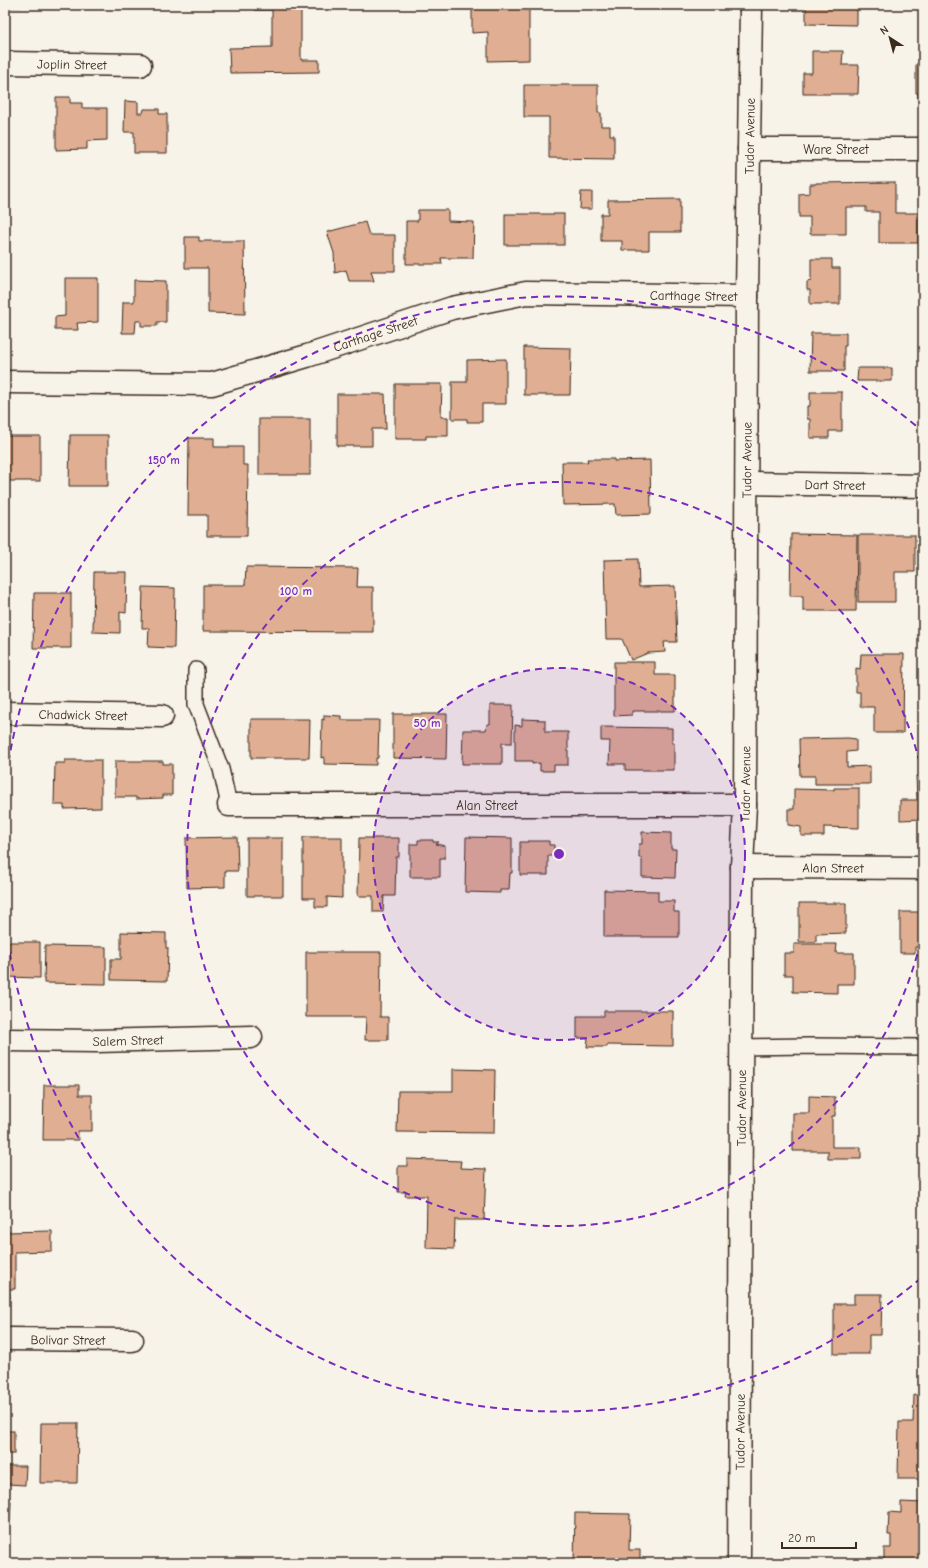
<svg xmlns="http://www.w3.org/2000/svg" width="928" height="1568" viewBox="0 0 928 1568" font-family="'Comic Neue',sans-serif">
	<style>
		.building { fill: #e0ae92; stroke: #3b2a1e }
		.lines { fill: none; stroke-linecap: round; stroke-linejoin: round }
		.lane-casing { stroke: #3b2a1e; stroke-width: 18 }
		.street-casing { stroke: #3b2a1e; stroke-width: 25 }
		.lane { stroke: #f7f3e8; stroke-width: 15 }
		.street { stroke: #f7f3e8; stroke-width: 22 }
		.ring { fill: none; stroke: #7b2cbf; stroke-width: 2; stroke-dasharray: 7 5 }
		.labels { text-anchor: middle; dominant-baseline: central; stroke-width: 4; stroke-linejoin: round; paint-order: stroke }
		.street-label { font-size: 13px; fill: #3b2a1e; stroke: #f7f3e8 }
		.centre { fill: #7b2cbf; stroke: #f7f3e8; stroke-width: 2 }
		.ring-label { font-size: 12px; text-anchor: middle; font-weight: bold; fill: #7b2cbf; stroke: #f7f3e8; stroke-width: 4; stroke-linejoin: round; paint-order: stroke }
	</style>
	<rect width="100%" height="100%" fill="#f7f3e8"/>
	<filter id="ink" filterUnits="userSpaceOnUse"><feTurbulence type="fractalNoise" baseFrequency=".025" numOctaves="2"/><feDisplacementMap in="SourceGraphic" scale="8" xChannelSelector="R" yChannelSelector="G"/><feConvolveMatrix kernelMatrix="1 2 1 2 8 2 1 2 1" color-interpolation-filters="sRGB"/></filter>
	<g filter="url(#ink)">
		<!-- building -->
		<g class="building">
			<rect x="5" y="5" width="15" height="2"/>
			<path d="M254,5h47v55h18v12l-89,1 -1,-25 43,-1v-37h-18z"/>
			<path d="M472,5h57v55l-41,1v-29l-16,1z"/>
			<path d="M806,5h51v20l-51,-1z"/>
			<path d="M812,51h31l-1,14h17l-1,29h-55v-21h9z"/>
			<path d="M923,55v45h-5v-7h-2v-29h7z"/>
			<path d="M524,85h74v28h3v13h9v9h4v24l-65,-1v-41h-25z"/>
			<path d="M56,97h14v6h12v5h25v32l-20,1v8l-31,1z"/>
			<path d="M125,101l13,1v11h5l1,-4h15v5h8v39h-33v-21h-10z"/>
			<path d="M895,182v31h23v30h-39v-31h-13v-5h-20v27h-36v-17h-11v-23l11,-1v-9h6v-1z"/>
			<path d="M581,192h11v17h-12z"/>
			<path d="M680,199v33h-31v18h-27v-9h-21v-27h7v-14z"/>
			<path d="M418,210h30v11l26,1 -1,36h-32l1,6h-36v-43h12z"/>
			<rect x="505" y="214" width="59" height="31"/>
			<path d="M365,222l4,13h26v36h-24l3,10h-25l-3,-11 -11,3 -1,-20 -7,-21z"/>
			<path d="M185,237h14v4h45l1,73 -37,-1v-45h-23z"/>
			<path d="M811,259h21v9h8v36h-30v-14h-3v-8l4,-1z"/>
			<path d="M65,278h33v44l-21,1 1,7h-23v-13l10,-1z"/>
			<path d="M134,280l32,1v41h-9v4h-16v-5h-5l-1,12h-13l1,-31h11z"/>
			<path d="M811,333h35v13h-2v25h-34z"/>
			<path d="M524,347l47,1 -1,47h-46z"/>
			<path d="M506,359v45h-24v18h-15v-3h-15v-37h15v-22z"/>
			<path d="M858,368h34v13h-35z"/>
			<path d="M395,384h47l-1,33h7v19h-22v3h-31z"/>
			<path d="M810,392h32v39h-13v7h-19v-19h-3v-13h3z"/>
			<path d="M337,394h48l1,35h-14v17h-35z"/>
			<rect x="259" y="419" width="51" height="56"/>
			<path d="M70,435h38v51h-39z"/>
			<rect x="5" y="436" width="35" height="45"/>
			<path d="M189,438h25v9h29v18h5l-1,71h-40v-21h-19z"/>
			<path d="M587,459h27v2l36,-1 1,54 -35,1 -1,-11 -52,1 -1,-43h26z"/>
			<path d="M791,534l66,1 -1,76h-53v-15h-13z"/>
			<path d="M858,535h57v37h-20v30h-37z"/>
			<path d="M638,559l1,28 36,-1 2,56h-13l1,10 -17,1 -17,7 -9,-21h-16l-2,-79z"/>
			<path d="M246,567l112,1 -1,19h16v45l-170,-1v-46h42z"/>
			<path d="M94,572h33l-1,41 -6,-1v21l-27,-1z"/>
			<path d="M143,587l32,1 -1,60 -26,-1 1,-19h-7z"/>
			<path d="M34,593h37v55h-38z"/>
			<path d="M861,654h43l-1,79h-29v-26h-14v-15h-4v-24l4,1z"/>
			<path d="M614,662h41v13h20v36h-43v4l-18,1z"/>
			<path d="M490,705h23l-1,38h-10v21h-40l1,-34h23l1,-6h3z"/>
			<path d="M393,714h54l-1,45 -53,-1z"/>
			<path d="M324,715l17,1v4h38l-1,38h-2v7l-52,-1v-7l-3,1 1,-39 2,1z"/>
			<path d="M251,719h59l-1,39h-58z"/>
			<path d="M522,719l23,1v12h23v33h-14v6h-14v-8l-8,1v-3h-17v-36l7,1z"/>
			<path d="M601,727l71,1v15h2v27h-49v-6h-16l1,-23h-9z"/>
			<path d="M848,738l8,1v12l-9,1v15l23,-1v18h-55v-8h-15l-1,-37z"/>
			<path d="M65,760h36v48l-37,1v-4h-10l1,-42h10z"/>
			<path d="M115,761h48v3h9v31h-9v3l-27,1v-2h-21z"/>
			<path d="M916,776h7v43l-23,1v-20h17z"/>
			<path d="M834,788h25v40l-35,-1v9h-23v-9l-13,-2v-16h6v-20l40,1z"/>
			<path d="M642,832l29,1v16h5l-1,29 -33,-1v-19h-3v-14h3z"/>
			<path d="M237,837l1,34h-13v16l-38,1 -1,-50z"/>
			<path d="M303,837h39v61l-15,-1v10h-12v-9h-12z"/>
			<path d="M466,837l46,1v35h-2l-1,17h-9v3l-35,-1z"/>
			<rect x="247" y="838" width="36" height="58"/>
			<path d="M359,838h40v19h-3l-1,39h-11l-1,16h-10v-16h-15z"/>
			<path d="M418,840h15v2h6l-3,2 9,2v12h-5v19h-30v-33h8z"/>
			<path d="M528,841h21v4h5v11h-6v19h-28v-33h8z"/>
			<path d="M604,890l54,1v10h16v11h5v25h-75z"/>
			<path d="M799,903h47v30l-30,1v8h-17z"/>
			<path d="M900,912h23v35h-8v6h-15z"/>
			<path d="M121,932l45,1v15h2l-1,33 -56,-1v-21h10z"/>
			<path d="M6,942h34v36l-34,-1z"/>
			<path d="M794,944h43l-1,9h18v31h-17v9l-44,-1v-17h-9v-22h10z"/>
			<path d="M45,946l61,1v37l-62,-1z"/>
			<path d="M306,952h75l-1,65h8v23h-23l1,-23h-60z"/>
			<path d="M604,1011h69v35l-66,-1v2h-20l1,-9h-11v-22h27z"/>
			<path d="M453,1069l42,1 -1,63 -97,-1 1,-41h55z"/>
			<path d="M44,1085h35v10h13v36h-14l1,9h-36z"/>
			<path d="M809,1096l26,1v19h-3v31h29v12h-33v-8h-35v-38h16z"/>
			<path d="M407,1159l54,2 -1,7 26,1 -2,51h-29l-1,29 -28,-1 1,-52h-22l1,-4h-8v-26h9z"/>
			<path d="M52,1231v20l-37,1v37h-6l1,9h-5v-66z"/>
			<path d="M854,1294h28l-1,41h-12v19h-35v-50h20z"/>
			<path d="M914,1395h9v84h-25l1,-57h14z"/>
			<path d="M41,1423h37l-1,60h-37z"/>
			<rect x="5" y="1431" width="9" height="23"/>
			<path d="M5,1466h21l-1,19 -18,-1 -1,10h-1z"/>
			<path d="M5,1501h6l-1,20h-5z"/>
			<path d="M901,1502l22,1v60h-39v-15h7v-13h-3l1,-23 12,1z"/>
			<path d="M575,1513l55,1 -1,36h11v13h-66z"/>
		</g>
		<g class="lines">
			<defs>
				<g id="lane">
					<path d="M196,670v34l25,65 8,36"/>
					<path d="M742,1047l67,-1 114,1"/>
				</g>
				<g id="street">
					<path id="s1" d="M5,63l135,2"/>
					<path id="s2" d="M749,149h174"/>
					<path id="s3" d="M5,382l207,2 95,-28 145,-48 74,-15 221,3"/>
					<path id="s4" d="M747,483l176,3"/>
					<path id="s5" d="M5,713l157,3"/>
					<path id="s6" d="M229,805h516"/>
					<path id="s7" d="M742,867l181,1"/>
					<path id="s8" d="M5,1040l92,1 154,-4"/>
					<path id="s9" d="M5,1339l127,1"/>
					<path id="s10" d="M739,1563l3,-696 3,-62 2,-509 4,-291"/>
				</g>
			</defs>
			<!-- lane casing -->
			<use href="#lane" class="lane-casing"/>
			<!-- street casing -->
			<use href="#street" class="street-casing"/>
			<!-- lane -->
			<use href="#lane" class="lane"/>
			<!-- street -->
			<use href="#street" class="street"/>
		</g>
	</g>
	<!-- distance rings -->
	<circle cx="559" cy="854" r="186" fill="#7b2cbf" fill-opacity=".12"/>
	<g class="ring">
		<circle cx="559" cy="854" r="186"/>
		<path d="M923 931A372 372 0 1 1 923 777"/>
		<path d="M921 1278A558 558 0 0 1 5 922M5 786A558 558 0 0 1 921 430"/>
	</g>
	<g class="labels">
		<!-- street labels -->
		<g class="street-label">
			<text stroke="none"><textPath href="#s1" startOffset="67">Joplin Street</textPath></text>
			<text stroke="none"><textPath href="#s10" startOffset="1427">Tudor Avenue</textPath></text>
			<text stroke="none"><textPath href="#s2" startOffset="87">Ware Street</textPath></text>
			<text stroke="none"><textPath href="#s3" startOffset="702">Carthage Street</textPath></text>
			<text stroke="none"><textPath href="#s3" startOffset="378">Carthage Street</textPath></text>
			<text stroke="none"><textPath href="#s10" startOffset="1103">Tudor Avenue</textPath></text>
			<text stroke="none"><textPath href="#s4" startOffset="88">Dart Street</textPath></text>
			<text stroke="none"><textPath href="#s5" startOffset="78">Chadwick Street</textPath></text>
			<text stroke="none"><textPath href="#s10" startOffset="779">Tudor Avenue</textPath></text>
			<text stroke="none"><textPath href="#s6" startOffset="258">Alan Street</textPath></text>
			<text stroke="none"><textPath href="#s7" startOffset="91">Alan Street</textPath></text>
			<text stroke="none"><textPath href="#s8" startOffset="123">Salem Street</textPath></text>
			<text stroke="none"><textPath href="#s10" startOffset="455">Tudor Avenue</textPath></text>
			<text stroke="none"><textPath href="#s9" startOffset="63">Bolivar Street</textPath></text>
			<text stroke="none"><textPath href="#s10" startOffset="131">Tudor Avenue</textPath></text>
		</g>
	</g>
	<circle cx="559" cy="854" r="6" class="centre"/>
	<g class="ring-label">
		<text x="164" y="464">150 m</text>
		<text x="296" y="595">100 m</text>
		<text x="427" y="727">50 m</text>
	</g>
	<!-- margin -->
	<rect width="928" height="1568" fill="none" stroke="#f7f3e8" stroke-width="20"/>
	<rect x="10" y="10" width="908" height="1548" fill="none" stroke="#3b2a1e" stroke-width="1.5" filter="url(#ink)"/>
	<!-- north arrow -->
	<g transform="translate(890 38) rotate(324)" stroke="#f7f3e8" stroke-width="3" paint-order="stroke">
	<path d="M0-3L7 15L0 10L-7 15Z" fill="#3b2a1e"/>
	<text y="-6" font-size="11" font-weight="bold" text-anchor="middle" fill="#3b2a1e">N</text>
	</g>
	<!-- scale -->
	<path d="M782 1542v6h74v-6" fill="none" stroke="#3b2a1e" stroke-width="2"/>
	<text x="788" y="1542" font-size="12" fill="#3b2a1e" stroke="#f7f3e8" stroke-width="3" paint-order="stroke">20 m</text>
</svg>
